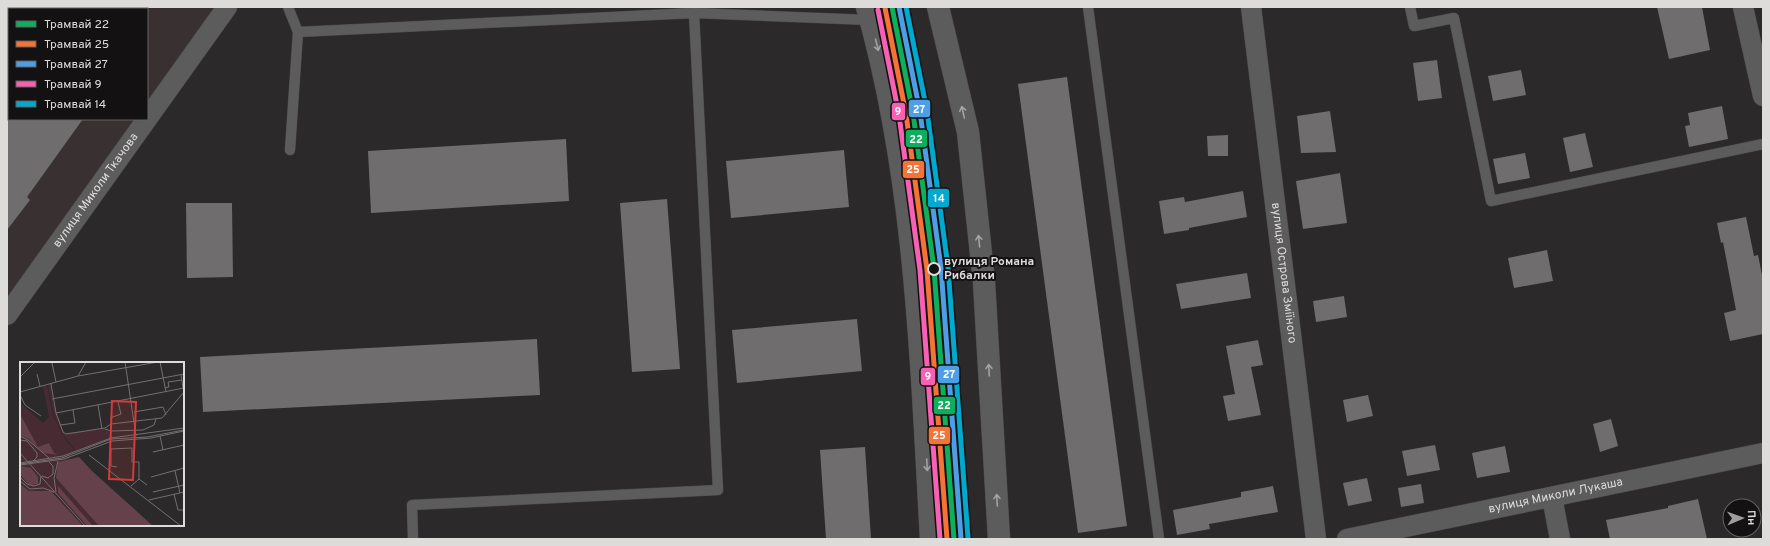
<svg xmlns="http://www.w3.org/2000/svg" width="1770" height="546" viewBox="0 0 1770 546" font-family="Overpass,sans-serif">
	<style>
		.built { fill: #393032 }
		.building { fill: #6f6d6e }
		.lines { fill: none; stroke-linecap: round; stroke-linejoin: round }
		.lane-casing { stroke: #484647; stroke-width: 11 }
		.street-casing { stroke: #484647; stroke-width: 21 }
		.secondary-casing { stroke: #484647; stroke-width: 23 }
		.lane { stroke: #5d5c5c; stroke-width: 10 }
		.street { stroke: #5d5c5c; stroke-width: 20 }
		.secondary { stroke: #5d5c5c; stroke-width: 22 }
		.tram-1-casing { stroke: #131112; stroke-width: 8 }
		.tram-2-casing { stroke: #131112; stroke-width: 8 }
		.tram-3-casing { stroke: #131112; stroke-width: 8 }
		.tram-4-casing { stroke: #131112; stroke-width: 8 }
		.tram-5-casing { stroke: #131112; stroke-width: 8 }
		.tram-1 { stroke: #0daf5c; stroke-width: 5 }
		.tram-2 { stroke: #f57335; stroke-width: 5 }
		.tram-3 { stroke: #4d9ee5; stroke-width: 5 }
		.tram-4 { stroke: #f860b3; stroke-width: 5 }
		.tram-5 { stroke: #00a9ce; stroke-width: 5 }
		.oneway { stroke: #a4a2a2 }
		.stop-dot { fill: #131112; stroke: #dedbdb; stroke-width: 2 }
		.labels { text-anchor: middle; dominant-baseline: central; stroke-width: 4; stroke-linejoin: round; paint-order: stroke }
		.street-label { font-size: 12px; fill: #dedbdb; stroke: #131112 }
		.stop-label { font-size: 12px; font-weight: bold; fill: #dedbdb; stroke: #131112; text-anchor: start }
		.inset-road { fill: none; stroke: #737071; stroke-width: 1 }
		.view { fill: #d73a3a; fill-opacity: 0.15; stroke: #d73a3a; stroke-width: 2 }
		.inset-edge { fill: none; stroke: #dedbdb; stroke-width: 2 }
		.line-badge { stroke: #131112; stroke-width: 1.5 }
		.badge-label { font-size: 11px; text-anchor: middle; font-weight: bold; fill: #fff }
	</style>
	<rect width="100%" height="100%" fill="#2b292a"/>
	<!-- built -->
	<path class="built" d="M7,7h208l-68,98v-96h-138v110h129l-131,190z"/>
	<!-- building -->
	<g class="building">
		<path d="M1657,7h45l8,43 -41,9z"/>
		<path d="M1437,60l5,38 -24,3 -5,-38z"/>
		<path d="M1521,70l5,25 -33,6 -5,-25z"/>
		<path d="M1067,77l60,449 -49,7 -60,-449z"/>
		<path d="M1722,106l6,33 -39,8 -4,-21 5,-1 -2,-12z"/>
		<path d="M1330,111l6,41 -35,1 -4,-37z"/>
		<path d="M7,119h76l-56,78 3,3 -23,30z"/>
		<path d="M1585,133l8,34 -23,5 -7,-34z"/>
		<path d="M1228,135v21h-20l-1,-20z"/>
		<path d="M566,139l3,62 -198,12 -3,-62z"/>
		<path d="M844,150l5,57 -118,11 -5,-57z"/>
		<path d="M1525,153l5,25 -32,6 -5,-25z"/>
		<path d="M1340,173l7,50 -44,6 -7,-48z"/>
		<path d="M1243,191l4,26 -58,11v2l-25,4 -5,-33 25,-4 1,5z"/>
		<path d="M667,199l13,170 -48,3 -12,-169z"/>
		<path d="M186,203h46l1,74 -46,1z"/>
		<path d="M1746,217l8,39 4,-1 5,25v54l-33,7 -6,-28 12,-3 -13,-68 -2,1 -4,-20z"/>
		<path d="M1547,250l6,31 -39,7 -6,-30z"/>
		<path d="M1247,273l4,25 -70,11 -5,-25z"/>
		<path d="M1344,296l3,21 -31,5 -3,-21z"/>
		<path d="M857,319l5,52 -125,12 -5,-53z"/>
		<path d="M537,339l3,56 -337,17 -3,-55z"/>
		<path d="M1258,340l5,25 -12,2 10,48 -33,6 -5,-25 12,-2 -9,-48z"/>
		<path d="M1368,395l5,21 -26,6 -4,-22z"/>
		<path d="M1611,419l7,27 -18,6 -7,-28z"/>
		<path d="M1435,445l5,25 -33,6 -5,-25z"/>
		<path d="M1505,446l5,26 -33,6 -5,-25z"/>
		<path d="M865,447l6,92h-45l-6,-89z"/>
		<path d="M1367,478l5,23 -24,5 -5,-23z"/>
		<path d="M1421,484l3,19 -23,4 -3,-19z"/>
		<path d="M1273,486l5,26 -69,12 1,5 -33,6 -4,-25 68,-13v-5z"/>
		<path d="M1698,499l9,40h-97l-4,-19 62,-12v-2z"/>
	</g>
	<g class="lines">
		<defs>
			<g id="lane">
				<path d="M288,7l10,25"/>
				<path d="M1088,7l71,532"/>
				<path d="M1410,7l4,19 40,-8 37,183 272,-57"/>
				<path d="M694,13l176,7"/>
				<path d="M290,150l8,-118 396,-19 24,477 -306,15 1,34"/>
			</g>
			<g id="street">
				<path id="s1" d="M1251,7l65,532"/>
				<path d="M1743,7l20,89"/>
				<path id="s2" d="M7,315l220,-308"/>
				<path d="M1552,497l8,42"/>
				<path id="s3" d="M1347,539l416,-86"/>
			</g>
			<g id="secondary">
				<path d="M867,7c49,173 54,354 64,532"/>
				<path d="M938,7l30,125 16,150 15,257"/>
			</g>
		</defs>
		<!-- lane casing -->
		<use href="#lane" class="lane-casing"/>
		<!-- street casing -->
		<use href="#street" class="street-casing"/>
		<!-- secondary casing -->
		<use href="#secondary" class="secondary-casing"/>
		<!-- lane -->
		<use href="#lane" class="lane"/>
		<!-- street -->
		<use href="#street" class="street"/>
		<!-- secondary -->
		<use href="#secondary" class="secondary"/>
		<defs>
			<path id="tram-1" d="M892,7l21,106 21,156 20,270"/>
			<path id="tram-2" d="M885,8l21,106 21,156 20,269"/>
			<path id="tram-3" d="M899,7l21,105 21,156 20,270"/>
			<path id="tram-4" d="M878,10l21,105 21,155 20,269"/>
			<path id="tram-5" d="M906,7l21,104 21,156 20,271"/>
		</defs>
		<!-- tram-1 casing -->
		<use href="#tram-1" class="tram-1-casing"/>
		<!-- tram-2 casing -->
		<use href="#tram-2" class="tram-2-casing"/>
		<!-- tram-3 casing -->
		<use href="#tram-3" class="tram-3-casing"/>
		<!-- tram-4 casing -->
		<use href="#tram-4" class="tram-4-casing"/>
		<!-- tram-5 casing -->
		<use href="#tram-5" class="tram-5-casing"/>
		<!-- tram-1 -->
		<use href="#tram-1" class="tram-1"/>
		<!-- tram-2 -->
		<use href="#tram-2" class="tram-2"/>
		<!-- tram-3 -->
		<use href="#tram-3" class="tram-3"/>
		<!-- tram-4 -->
		<use href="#tram-4" class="tram-4"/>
		<!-- tram-5 -->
		<use href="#tram-5" class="tram-5"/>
	</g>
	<!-- one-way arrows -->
	<defs><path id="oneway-shaft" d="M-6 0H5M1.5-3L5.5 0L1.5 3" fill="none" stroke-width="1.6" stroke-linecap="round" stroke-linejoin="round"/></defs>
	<g class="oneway">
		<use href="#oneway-shaft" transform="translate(877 45) rotate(76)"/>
		<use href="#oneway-shaft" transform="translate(963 112) rotate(-103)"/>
		<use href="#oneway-shaft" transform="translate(979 241) rotate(-96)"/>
		<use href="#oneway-shaft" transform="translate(989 370) rotate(-93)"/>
		<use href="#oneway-shaft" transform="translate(927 465) rotate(87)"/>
		<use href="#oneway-shaft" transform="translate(997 500) rotate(-93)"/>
	</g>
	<!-- markers -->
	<circle class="stop-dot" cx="934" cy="269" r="6"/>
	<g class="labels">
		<!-- street labels -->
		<g class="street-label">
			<text stroke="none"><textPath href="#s2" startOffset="153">вулиця Миколи Ткачова</textPath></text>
			<text stroke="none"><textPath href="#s1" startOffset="268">вулиця Острова Зміїного</textPath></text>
			<text stroke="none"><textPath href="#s3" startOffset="213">вулиця Миколи Лукаша</textPath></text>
		</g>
		<!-- stop labels -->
		<g class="stop-label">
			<text x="944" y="262">вулиця Романа<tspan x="944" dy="14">Рибалки</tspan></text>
		</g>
	</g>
	<!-- overview -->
	<g transform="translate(20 362)">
		<rect width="164" height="164" fill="#2b292a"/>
		<path d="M31,22l1,15 12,34 41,-4 4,3 2,6 -35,13 -13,-16 -9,-20 -5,-24 -1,-6zM27,23l6,30 10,21 12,15 -6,3 1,4 -14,20 43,48h-6l-35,-39v6l29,33h-4l-28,-32 -26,-3 -9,-7v-9l3,3 14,-3 -17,-9v-63l23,20 6,-6 -6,-31z" fill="#482a33"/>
		<path d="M0,52l18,33 11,-4 5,10 4,2 -15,-2 -14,-14 -9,-4zM59,95l13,14 61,55h-54l-43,-48 2,-16zM0,104l11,2 7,9v7l-8,1 -10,-10zM0,122l9,7h22l32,35h-63zM38,124l35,40h-6l-29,-33z" fill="#65424b"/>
		<path class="inset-road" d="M35,0l-3,1 4,19M105,0l11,74M140,0l6,30M17,12l3,12M161,13l2,13M58,14l8,-14M0,15l15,-15M31,22l5,29 7,19 3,2 39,-6 6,-4 51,-6 22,-26M145,26l4,-1 -1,-5 14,-2M0,30l58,-16 80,-14M0,33l5,10 16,11M32,37l132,-25M78,43l4,24M114,50l29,-5 3,8M36,51l128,-25M90,56l11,-4 -3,-12M40,63l15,-2 -2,-13M85,67l6,2 32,-1 11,-5 2,-6M0,74l8,4 21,18M140,74l3,14M0,78l7,1 10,12v4l-4,4M133,90l31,-7M0,91l65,73M69,93l92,71M0,101l43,-7 48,-18 73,-10M0,102l42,-6 49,-19 36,-2 37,-7M0,103l44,-6 48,-18 39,-3 33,-7M97,105l-6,-1v-17l21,-1v14h7v17M155,109l5,22M22,114l6,2 5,-4v-8l-4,-4M0,115l7,7 7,2 6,-2 1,-8M131,115l33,-9M0,119l10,8 13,-1 11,4M111,124l8,-7 8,6M36,130l-2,-14 4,-17M133,130l31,-7M154,132l4,16h6M129,138l35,-8"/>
		<path class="view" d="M92,39l24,1 -3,78 -24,-1z"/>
		<rect width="164" height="164" class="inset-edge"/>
	</g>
	<g class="line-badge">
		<rect x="908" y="99" width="23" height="19" rx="4" fill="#4d9ee5"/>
		<rect x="891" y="102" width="15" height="19" rx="4" fill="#f860b3"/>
		<rect x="905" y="129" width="23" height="19" rx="4" fill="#0daf5c"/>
		<rect x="902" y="160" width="23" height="19" rx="4" fill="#f57335"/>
		<rect x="927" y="188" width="23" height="20" rx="4" fill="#00a9ce"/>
		<rect x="937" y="365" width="23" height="19" rx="4" fill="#4d9ee5"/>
		<rect x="920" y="367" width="16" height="19" rx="4" fill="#f860b3"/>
		<rect x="933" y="396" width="23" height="19" rx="4" fill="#0daf5c"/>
		<rect x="928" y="426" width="23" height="19" rx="4" fill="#f57335"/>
	</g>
	<g class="badge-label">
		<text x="919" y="113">27</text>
		<text x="898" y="115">9</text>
		<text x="916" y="143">22</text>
		<text x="913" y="173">25</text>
		<text x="939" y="202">14</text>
		<text x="949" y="378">27</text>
		<text x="928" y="380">9</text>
		<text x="944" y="409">22</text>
		<text x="939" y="439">25</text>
	</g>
	<!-- border -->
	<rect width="1770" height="546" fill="none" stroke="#dedbdb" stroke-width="16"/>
	<!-- legend -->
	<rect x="8" y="8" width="140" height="112" fill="#131112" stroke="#646262"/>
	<rect x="16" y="21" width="20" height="6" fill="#0daf5c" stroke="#646262"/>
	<text x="44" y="28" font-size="12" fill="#dedbdb">Трамвай 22</text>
	<rect x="16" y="41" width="20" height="6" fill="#f57335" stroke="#646262"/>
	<text x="44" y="48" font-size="12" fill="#dedbdb">Трамвай 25</text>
	<rect x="16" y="61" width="20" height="6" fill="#4d9ee5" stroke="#646262"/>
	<text x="44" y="68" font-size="12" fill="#dedbdb">Трамвай 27</text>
	<rect x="16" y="81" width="20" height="6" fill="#f860b3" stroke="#646262"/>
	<text x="44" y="88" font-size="12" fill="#dedbdb">Трамвай 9</text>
	<rect x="16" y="101" width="20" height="6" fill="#00a9ce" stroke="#646262"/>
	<text x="44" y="108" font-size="12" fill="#dedbdb">Трамвай 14</text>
	<!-- north arrow -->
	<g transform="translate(1742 518) rotate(88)"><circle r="19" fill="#131112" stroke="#646262"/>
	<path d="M0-3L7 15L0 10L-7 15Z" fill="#9f9d9d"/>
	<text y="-6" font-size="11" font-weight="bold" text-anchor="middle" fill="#dedbdb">Пн</text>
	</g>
</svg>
